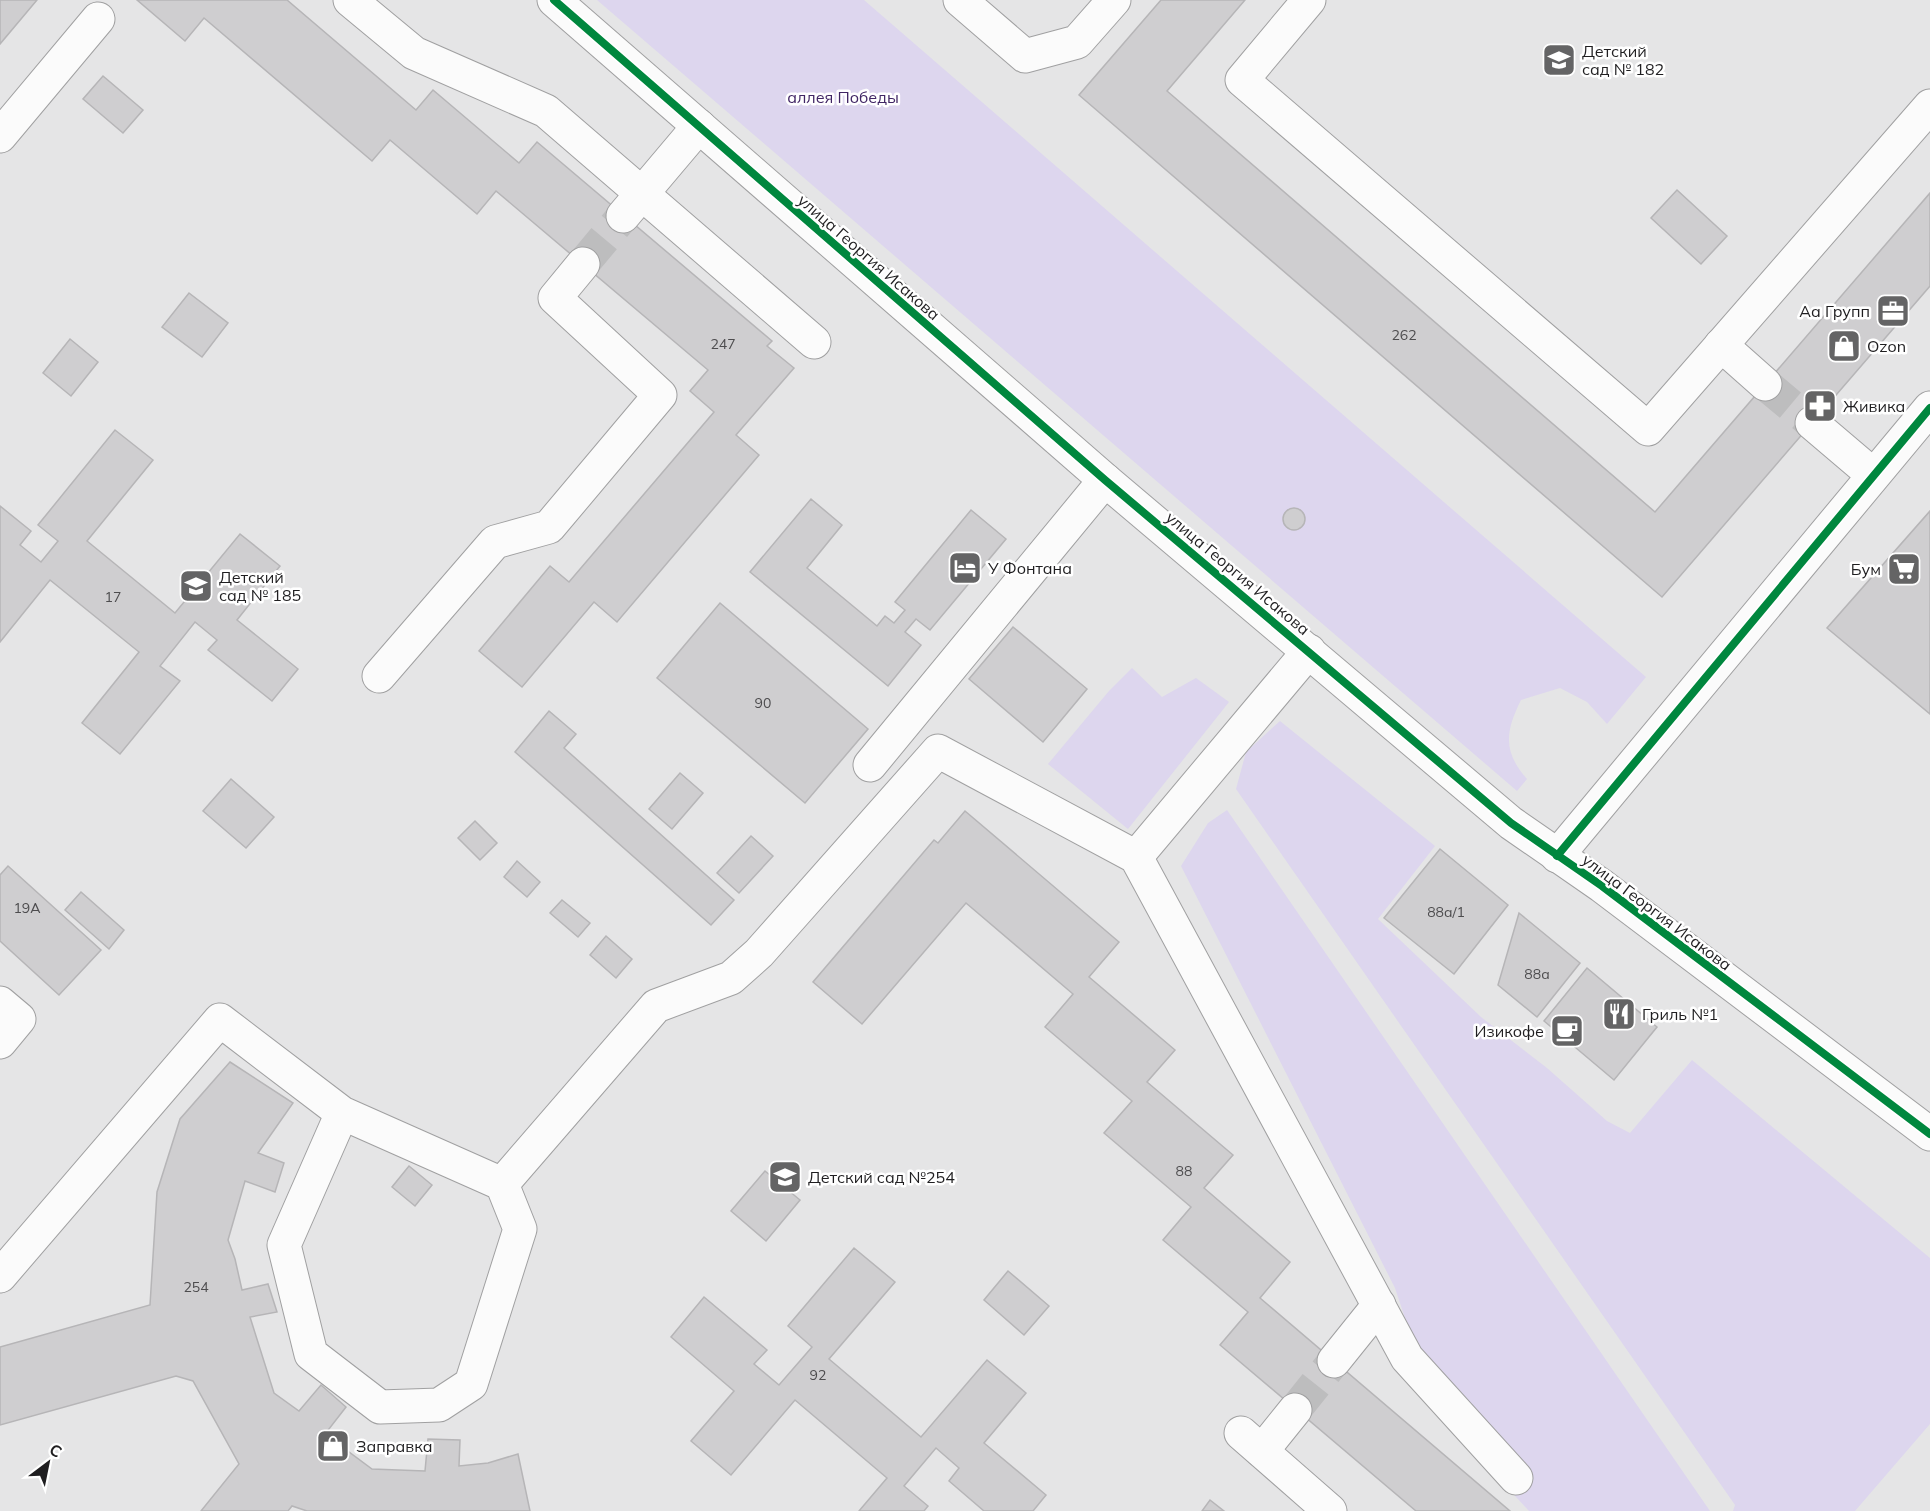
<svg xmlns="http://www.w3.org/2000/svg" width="1930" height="1511" viewBox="0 0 1930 1511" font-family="Mulish,sans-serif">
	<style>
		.green { fill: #ddd6ee }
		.building { fill: #cfced0; stroke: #b6b5b7; stroke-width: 1.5 }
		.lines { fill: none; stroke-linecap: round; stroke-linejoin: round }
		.minor-tunnel { stroke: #bdbdbe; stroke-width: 33; stroke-dasharray: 33 16; stroke-linecap: butt }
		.minor-casing { stroke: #a0a0a1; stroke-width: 35 }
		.minor { stroke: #fbfbfb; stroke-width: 33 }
		.cycleway-casing { stroke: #fff; stroke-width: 11 }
		.cycleway { stroke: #00873e; stroke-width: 8 }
		.labels { text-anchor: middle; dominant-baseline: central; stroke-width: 5; stroke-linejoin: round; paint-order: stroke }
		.number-label { font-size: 14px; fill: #4d4c4e }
		.poi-label { font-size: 16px; fill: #1f1e20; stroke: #fff; text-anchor: start }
		.park-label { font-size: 16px; fill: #402564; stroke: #fff }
		.street-label { font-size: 16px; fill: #1f1e20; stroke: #fff }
	</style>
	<rect width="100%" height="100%" fill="#e5e5e6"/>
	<!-- green -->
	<g class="green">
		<path d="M597,0h267l782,677 -39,47 -20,-22 -27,-14 -39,12c-16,32 -18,52 6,79l-10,12z"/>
		<path d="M1132,668l30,29 34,-19 33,24 -101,127 -80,-65 61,-73z"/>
		<path d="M1280,721l155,125 -57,73 103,98 66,51 60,53 23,12 62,-73 238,198v166l-75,87h-122l2,-6 -499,-716 10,-37z"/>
		<path d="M1227,810l483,701h-181l-93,-100 -41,-123 -214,-422 27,-43z"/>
	</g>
	<!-- building -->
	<g class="building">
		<path d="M0,0h37l-37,44z"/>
		<path d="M137,0h150l129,110 17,-20 86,73 18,-21 235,199 -5,5 27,22 -58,67 23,20 -142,167 -23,-20 -72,85 -43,-36 71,-85 19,16 145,-170 -24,-21 18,-21 -212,-179 -19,23 -87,-74 -18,21 -168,-143 -19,23z"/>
		<path d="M1161,0h84l-78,91 488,421 275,-319v93l-268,311 -583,-502z"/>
		<path d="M103,76l40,34 -20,23 -40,-34z"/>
		<path d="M1677,190l50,46 -26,28 -50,-46z"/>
		<path d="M189,293l39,30 -26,34 -40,-30z"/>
		<path d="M70,339l28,23 -27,34 -28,-23z"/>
		<path d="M115,430l38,30 -66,81 88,72 65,-79 40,32 -43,54 61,49 -26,32 -64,-51 9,-10 -22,-18 -35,44 20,15 -60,73 -38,-31 57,-71 -89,-72 -50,62v-136l31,25 -11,14 21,17 17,-21 -20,-16z"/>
		<path d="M811,499l31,26 -35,43 70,58 8,-10 9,7 11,-13 -10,-8 76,-92 35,29 -76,91 -14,-11 -11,13 16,13 -33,41 -138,-114z"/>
		<circle cx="1294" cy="519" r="11"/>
		<path d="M1930,511v203l-103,-86z"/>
		<path d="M720,603l148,126 -63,74 -148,-125z"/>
		<path d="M1013,627l74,62 -44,53 -74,-63z"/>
		<path d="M549,711l27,23 -12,14 170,152 -23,25 -196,-173z"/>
		<path d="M680,773l23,20 -31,36 -23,-20z"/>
		<path d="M231,779l43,38 -28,31 -43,-37z"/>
		<path d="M965,811l154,131 -30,35 86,73 -28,32 86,73 -29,33 86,74 -30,36 250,213h-94l-196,-166 28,-33 -85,-72 28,-33 -87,-74 28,-32 -87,-74 28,-33 -107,-91 -104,121 -49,-42 121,-142 4,3z"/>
		<path d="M475,821l22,22 -17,17 -22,-22z"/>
		<path d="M751,836l22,20 -34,37 -22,-20z"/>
		<path d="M1440,849l68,56 -54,69 -70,-56z"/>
		<path d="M517,861l23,21 -13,15 -23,-20z"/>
		<path d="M8,866l93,84 -42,45 -59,-54v-66z"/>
		<path d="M81,892l43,38 -15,19 -44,-39z"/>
		<path d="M562,900l28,23 -12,14 -28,-24z"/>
		<path d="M1519,913l61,50 -43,54 -39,-32z"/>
		<path d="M606,936l26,23 -16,19 -26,-23z"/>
		<path d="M1587,968l70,59 -43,53 -70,-59z"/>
		<path d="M230,1062l63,41 -35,50 26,10 -9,29 -30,-11 -17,59 7,19 7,31 26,-6 9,28 -27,5 24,76 25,18 22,-26 25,22 -21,27 47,35 53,2 3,-32 32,1 -1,26 29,-3 30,-9 12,57h-223l-15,-5 -4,5h-87l38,-47 -46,-83 -17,-5 -176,49v-78l150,-42 7,-113 23,-73z"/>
		<path d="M409,1166l23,19 -17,21 -23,-19z"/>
		<path d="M765,1171l35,29 -34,41 -35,-30z"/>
		<path d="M854,1248l41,34 -66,77 92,78 66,-77 39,33 -42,50 62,52 -13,16h-49l-35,-30 10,-13 -23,-20 -32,38 24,20 -4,5h-65l28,-33 -92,-78 -64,75 -40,-34 43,-50 -63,-54 33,-40 63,53 -13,14 25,21 33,-38 -24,-21z"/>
		<path d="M1008,1271l41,35 -25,29 -40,-35z"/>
		<path d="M1210,1500l14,11h-22z"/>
	</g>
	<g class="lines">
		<!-- minor-tunnel -->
		<g class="minor-tunnel">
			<path d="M583,264l40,-48"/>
			<path d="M1765,384l47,39"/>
			<path d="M1295,1410l39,-49"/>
		</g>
		<defs>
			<g id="minor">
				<path d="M350,0l64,53 132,58 268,231"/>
				<path d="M554,0l551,480 406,343 91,63 328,248"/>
				<path d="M960,0l65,56 52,-14 37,-42"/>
				<path d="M1309,0l-67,80 406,349 282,-323"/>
				<path d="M0,136l98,-117"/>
				<path d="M623,216l76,-90"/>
				<path d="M1721,345l44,39"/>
				<path d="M1812,423l60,51"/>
				<path d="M379,676l116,-134 54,-15 111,-132 -105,-97 28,-34"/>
				<path d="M870,765l235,-285"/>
				<path d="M1557,856l373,-448"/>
				<path d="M1136,857l173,-206"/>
				<path d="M0,1003l19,16 -19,23"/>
				<path d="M502,1184l154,-178 75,-28 28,-25 179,-202 198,106 271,501 109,120"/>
				<path d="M0,1276l220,-256 122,93 160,71 18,45 -49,155 -32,21 -59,2 -69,-53 -27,-109 58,-132"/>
				<path d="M1334,1361l45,-56"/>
				<path d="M1241,1433l89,78"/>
				<path d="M1262,1451l33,-41"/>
			</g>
		</defs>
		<!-- minor casing -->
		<use href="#minor" class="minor-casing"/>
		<!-- minor -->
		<use href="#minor" class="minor"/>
		<defs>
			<g id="cycleway">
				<path d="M554,0l551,480 406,343 91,63 328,248"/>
				<path d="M1557,856l373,-448"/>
			</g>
		</defs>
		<!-- cycleway casing -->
		<use href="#cycleway" class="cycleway-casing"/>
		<!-- cycleway -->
		<use href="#cycleway" class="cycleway"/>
	</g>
	<!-- icons -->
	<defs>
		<symbol id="school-square" viewBox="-11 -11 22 22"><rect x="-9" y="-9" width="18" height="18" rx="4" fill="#646465" stroke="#fff"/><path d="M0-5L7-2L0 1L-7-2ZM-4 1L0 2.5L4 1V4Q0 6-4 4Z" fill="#fff"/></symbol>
		<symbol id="office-square" viewBox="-11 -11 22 22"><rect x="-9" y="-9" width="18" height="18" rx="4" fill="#646465" stroke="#fff"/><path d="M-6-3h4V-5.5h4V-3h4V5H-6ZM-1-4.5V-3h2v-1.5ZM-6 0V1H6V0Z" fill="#fff"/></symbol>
		<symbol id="shop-square" viewBox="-11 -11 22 22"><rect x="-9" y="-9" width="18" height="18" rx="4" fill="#646465" stroke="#fff"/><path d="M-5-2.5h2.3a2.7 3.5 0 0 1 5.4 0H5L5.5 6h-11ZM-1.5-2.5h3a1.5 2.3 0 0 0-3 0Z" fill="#fff"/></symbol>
		<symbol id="pharmacy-square" viewBox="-11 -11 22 22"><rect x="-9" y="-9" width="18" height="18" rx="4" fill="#646465" stroke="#fff"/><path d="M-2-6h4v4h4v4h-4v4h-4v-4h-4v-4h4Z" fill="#fff"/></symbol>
		<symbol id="hotel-square" viewBox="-11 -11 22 22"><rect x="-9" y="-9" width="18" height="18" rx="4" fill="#646465" stroke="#fff"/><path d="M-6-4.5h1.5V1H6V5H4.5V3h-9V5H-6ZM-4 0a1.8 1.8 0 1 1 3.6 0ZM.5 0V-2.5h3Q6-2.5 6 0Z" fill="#fff"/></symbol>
		<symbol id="supermarket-square" viewBox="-11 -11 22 22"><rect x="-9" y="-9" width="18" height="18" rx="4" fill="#646465" stroke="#fff"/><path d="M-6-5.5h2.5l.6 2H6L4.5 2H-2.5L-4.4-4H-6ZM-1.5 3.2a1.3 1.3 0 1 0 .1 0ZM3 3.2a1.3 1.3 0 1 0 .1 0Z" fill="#fff"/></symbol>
		<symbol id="restaurant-square" viewBox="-11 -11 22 22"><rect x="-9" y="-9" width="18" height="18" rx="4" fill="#646465" stroke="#fff"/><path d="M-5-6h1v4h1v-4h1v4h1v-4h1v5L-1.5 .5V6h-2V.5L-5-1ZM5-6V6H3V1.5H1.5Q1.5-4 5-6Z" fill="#fff"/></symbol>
		<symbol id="cafe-square" viewBox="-11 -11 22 22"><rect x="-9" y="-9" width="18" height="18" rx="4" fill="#646465" stroke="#fff"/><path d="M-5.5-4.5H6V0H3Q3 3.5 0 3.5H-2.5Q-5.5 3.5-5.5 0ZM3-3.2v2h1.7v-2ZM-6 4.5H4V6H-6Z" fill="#fff"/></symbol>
	</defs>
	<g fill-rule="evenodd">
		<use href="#school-square" x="1540" y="41" width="38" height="38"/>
		<use href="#office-square" x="1874" y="292" width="38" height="38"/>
		<use href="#shop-square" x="1825" y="327" width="38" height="38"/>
		<use href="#pharmacy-square" x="1801" y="387" width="38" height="38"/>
		<use href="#hotel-square" x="946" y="549" width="38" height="38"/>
		<use href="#supermarket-square" x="1885" y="550" width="38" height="38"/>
		<use href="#school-square" x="177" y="567" width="38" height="38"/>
		<use href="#restaurant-square" x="1600" y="995" width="38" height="38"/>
		<use href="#cafe-square" x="1548" y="1012" width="38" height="38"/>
		<use href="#school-square" x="766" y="1158" width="38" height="38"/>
		<use href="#shop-square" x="314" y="1427" width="38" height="38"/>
	</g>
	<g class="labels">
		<!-- number labels -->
		<g class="number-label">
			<text x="1404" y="335">262</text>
			<text x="723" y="344">247</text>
			<text x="113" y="597">17</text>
			<text x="763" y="703">90</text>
			<text x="27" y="908">19А</text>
			<text x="1446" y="912">88а/1</text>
			<text x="1537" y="974">88а</text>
			<text x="1184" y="1171">88</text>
			<text x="196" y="1287">254</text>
			<text x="818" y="1375">92</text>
		</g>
		<!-- poi labels -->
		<g class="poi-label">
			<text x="1582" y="51">Детский<tspan x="1582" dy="18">сад № 182</tspan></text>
			<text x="1870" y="311" text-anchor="end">Аа Групп</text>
			<text x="1867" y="346">Ozon</text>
			<text x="1843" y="406">Живика</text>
			<text x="988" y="568">У Фонтана</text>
			<text x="1881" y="569" text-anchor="end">Бум</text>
			<text x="219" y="577">Детский<tspan x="219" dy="18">сад № 185</tspan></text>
			<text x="1642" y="1014">Гриль №1</text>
			<text x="1544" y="1031" text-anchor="end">Изикофе</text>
			<text x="808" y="1177">Детский сад №254</text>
			<text x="356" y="1446">Заправка</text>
		</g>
		<!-- park labels -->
		<g class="park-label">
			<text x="843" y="97">аллея Победы</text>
		</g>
		<!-- street labels -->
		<g class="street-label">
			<text transform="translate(869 257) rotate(41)">улица Георгия Исакова</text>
			<text transform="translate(1238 573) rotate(40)">улица Георгия Исакова</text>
			<text transform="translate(1657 912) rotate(37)">улица Георгия Исакова</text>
		</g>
	</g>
	<!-- north arrow -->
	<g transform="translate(48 1463) rotate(32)" stroke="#ffffff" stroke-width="4.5" paint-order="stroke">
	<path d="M0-4.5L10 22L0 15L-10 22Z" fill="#1f1e20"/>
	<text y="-9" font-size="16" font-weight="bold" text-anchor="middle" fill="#1f1e20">С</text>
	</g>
</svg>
